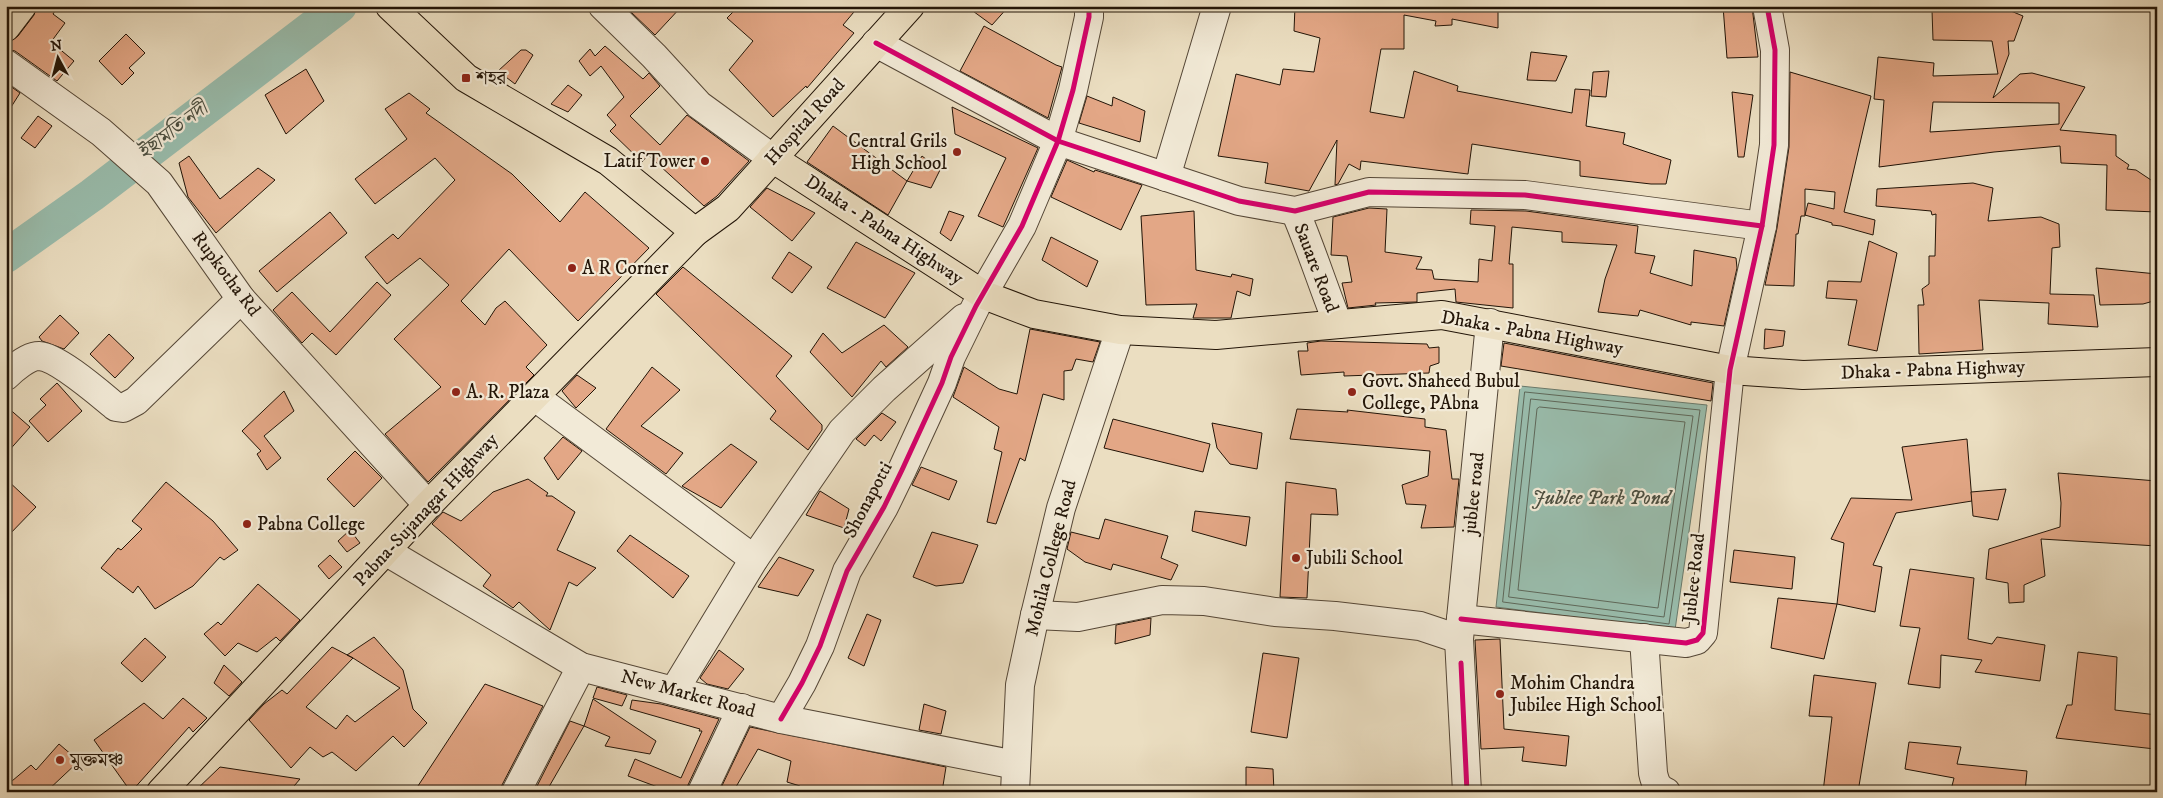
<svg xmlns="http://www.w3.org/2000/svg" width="2163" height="798" viewBox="0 0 2163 798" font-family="'IM FELL DW Pica','Noto Serif Bengali',serif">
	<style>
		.water { fill: #99bdad; stroke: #69796b }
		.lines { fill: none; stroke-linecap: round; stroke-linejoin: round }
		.shore { stroke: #5e685a; stroke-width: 1 }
		.river { stroke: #99bdad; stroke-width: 34 }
		.building { fill: #e3a786; stroke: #221407; fill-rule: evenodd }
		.minor-casing { stroke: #544636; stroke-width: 30 }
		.major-casing { stroke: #221407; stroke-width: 30 }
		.highway-casing { stroke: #221407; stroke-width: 30 }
		.minor { stroke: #f2ead7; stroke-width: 28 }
		.major { stroke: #ebdec1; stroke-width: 28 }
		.highway { stroke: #ebdec1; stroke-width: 28 }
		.cycleway-casing { stroke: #f2ead7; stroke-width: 8 }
		.cycleway { stroke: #d6006c; stroke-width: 5 }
		.poi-dot { fill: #8f2418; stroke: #f2ead7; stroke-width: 2 }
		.labels { text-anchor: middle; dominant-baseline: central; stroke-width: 4.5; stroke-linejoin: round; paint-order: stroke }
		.poi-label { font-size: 19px; fill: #221407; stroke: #f2ead7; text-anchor: start }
		.street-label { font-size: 19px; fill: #221407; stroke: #f2ead7 }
		.water-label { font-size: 20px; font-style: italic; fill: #4c4f41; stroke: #f2ead7 }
	</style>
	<rect width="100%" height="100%" fill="#ebdec1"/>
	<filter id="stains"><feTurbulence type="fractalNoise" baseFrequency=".004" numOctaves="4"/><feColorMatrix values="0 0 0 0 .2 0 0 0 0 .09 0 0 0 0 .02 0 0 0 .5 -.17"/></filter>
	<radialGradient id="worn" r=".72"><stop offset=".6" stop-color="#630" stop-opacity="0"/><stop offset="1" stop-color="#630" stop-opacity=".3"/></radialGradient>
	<!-- water -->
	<path class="water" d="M1520,386l187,19 -32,225 -179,-23z"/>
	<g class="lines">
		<!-- shore -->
		<g class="shore">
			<path d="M1525,392l175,18 -31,214 -166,-22z"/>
			<path d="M1531,399l162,17 -29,201 -155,-20z"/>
			<path d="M1540,407l145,15 -27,186 -140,-18 19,-181z"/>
		</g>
		<!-- river -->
		<path class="river" d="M6,256l86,-61 248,-189"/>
	</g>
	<!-- building -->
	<g class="building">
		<path d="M37,6h21l-5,8 12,9 -14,19 23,19 -17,20 -42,-30 -9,-2 4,-7 8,-6 16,-21z"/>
		<path d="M637,6h45l-27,29 -24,-23z"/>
		<path d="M739,6h120l-16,19 11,8 -47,55 -1,-2 -33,31 -44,-47 24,-29 -26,-23z"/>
		<path d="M966,6h43l-17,19z"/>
		<path d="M1295,6h163l40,4v18l-46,-9v6l-17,1 1,-5 -32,-6v34h-23l-11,63 34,6 10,-47 44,15 -1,5 115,22 3,-24 15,1 -4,36 39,7 -2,11 48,16 -5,24h-15l-71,-8v-15l-108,-17 -4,30 -107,-13 -1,9 -11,-6 -11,20 -3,1 2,-45 -28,51 -44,-8 3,-20 -50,-7 18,-82 44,11 3,-16 31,3 6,-34 -26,-7z"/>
		<path d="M1723,6h29l6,51 -31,1z"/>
		<path d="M2006,9l17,7 -9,25h-6l1,13 -16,44 27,-24 12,-1 53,14 -25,43 56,5v21l13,9 -2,4 9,1 21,14v28l-51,-2 1,-45 -46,-2 -1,-17 -66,6 -115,15 5,-67 -10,-1 4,-42 56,6 -1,13 65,-2 -6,-33 -59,-1 -1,-30zM1933,102l126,1v21l-129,8z"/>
		<path d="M984,26l72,39 6,2 -14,51 -88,-47z"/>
		<path d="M126,34l19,19 -16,15 5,5 -12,12 -23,-24z"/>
		<path d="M605,46l38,33 6,-6 11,13 -30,30 30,29 27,-30 62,46 -32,35 -13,10 -56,-51 -6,7 -32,-31 6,-6 -9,-10 17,-18 -23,-31 -11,10 -11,-15 11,-12 5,7z"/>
		<path d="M521,50h5l7,5 -18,29 -17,-13z"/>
		<path d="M1531,52l36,4 -11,25 -29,-1z"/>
		<path d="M306,69l18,32 -38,33 -21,-39z"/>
		<path d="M1609,71l-3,26 -15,-1 2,-24z"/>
		<path d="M1790,72l81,24 -27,116 31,8 -2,15 -32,-9 -9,-1v-2l-27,-8 3,-12 26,6 1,-17 -30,-3v27h-4l-3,18h-2l-2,52 -29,-1 12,-57 12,-81z"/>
		<path d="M6,83l14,10 -14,22z"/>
		<path d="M568,85l14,10 -14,17 -17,-8z"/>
		<path d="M1732,92l21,3 -9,62h-6z"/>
		<path d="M409,93l21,16 -4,4 86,61 48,48 25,-30 64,56 -71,73 -69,-72 -48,52 24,24 11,-17 9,-7 42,44 -21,22 8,8 -106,107 -43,-48 56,-47 -47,-48 55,-54 -29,-27 -33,26 -22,-27 28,-23 5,5 57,-59 -20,-22 -60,46 -20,-25 52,-40 -22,-30z"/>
		<path d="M1087,96l25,10 1,-9 32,14 -5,31 -61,-19z"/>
		<path d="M952,107l86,41 -35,79 -25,-11 28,-58 -51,-24z"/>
		<path d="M38,116l14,10 -17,22 -14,-10z"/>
		<path d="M833,126l74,55 -19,34 -81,-53z"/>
		<path d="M189,156l31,43 38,-31 17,12 -59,53 -28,-36 -9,-34z"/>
		<path d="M922,156l18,14 -9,18 -24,-7z"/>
		<path d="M1067,160l27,12 1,-2 47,15 -21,45 -70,-33z"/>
		<path d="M1973,183l20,5 -5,33 53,-4 18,7 1,23 -8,1 -2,46 44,1 4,32 -50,-3 1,-21 -70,-3 4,50 -64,4 -1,-49h6l-2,-16 7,-5v-28h6l1,-42 -4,1 -1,-4 -55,-5 1,-17z"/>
		<path d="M767,188l48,25 -23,28 -42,-34z"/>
		<path d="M1369,208l18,1 -2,43 37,5 -6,12 16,1 2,9 44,3 1,-23 13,2 3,-35 -25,-2 1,-14 55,1 112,15 -3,27 20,3 -5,17 42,13 2,-36 42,8 1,10 -13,58 -33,-4v3l-51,-15 -2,6 -40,-4 7,-33 12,-34 -55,-3v-10l-50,-5 -3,37h4v44l-57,-6 -1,-13 -38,4v9l-42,1 1,2 -28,3 -6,-25 10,-1 -5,-26 -16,-1 2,-38z"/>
		<path d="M949,211l15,5 -13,25 -11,-8z"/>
		<path d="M1194,211l2,59 35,7 1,-3 21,5 -3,17 -13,-5 -6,27h-38l4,-14 -51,1 -5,-89z"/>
		<path d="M330,212l17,21 -70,59 -18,-21z"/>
		<path d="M1051,237l47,24 -11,26 -45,-27z"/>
		<path d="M1869,241l28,12 -20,98 -29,-6 9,-45 -31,-2 2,-17 33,1z"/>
		<path d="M856,242l59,31 -30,45 -58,-30z"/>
		<path d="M789,252l23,15 -20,26 -20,-15z"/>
		<path d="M683,267l109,89 -16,20 46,49v5l-14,20 -38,-31 6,-8 -120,-117z"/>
		<path d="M2096,268l61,6v26l-14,4 -43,1z"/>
		<path d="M377,282l14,13 -55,60 -24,-22 -10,10 -29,-33 19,-18 38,40z"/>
		<path d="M60,315l19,18 -15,16 -22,-8 -3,-4z"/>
		<path d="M884,325l24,22 -22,20 -5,-6 -29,36 -42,-45 13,-19 19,20z"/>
		<path d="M1030,329l70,13 -7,20 -17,-3 -4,11 -8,1v29l-21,-6 -18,67 -5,-3 -24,66 -9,-2 15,-70 -8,-3 5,-22 -46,-30 11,-30 35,22 18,5z"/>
		<path d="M1765,329l20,2 -2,15 -19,3z"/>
		<path d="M109,334l25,24 -19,20 -25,-24z"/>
		<path d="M1321,341l106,3 2,4 10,-1v16l-9,3 -1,7 -85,3v-4l-43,3 -3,-24h10l-1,-8z"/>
		<path d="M1504,343l209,40 -2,18 -210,-35z"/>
		<path d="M652,367l28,23 -39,36 42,27 -17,21 -60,-45z"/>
		<path d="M577,375l19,13 -20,20 -14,-17z"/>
		<path d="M57,383l25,28 -34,31 -19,-21 17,-16 -6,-6z"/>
		<path d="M284,391l10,20 -30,25 17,22 -14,12 -10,-16 4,-3 -19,-20z"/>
		<path d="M6,406l24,21 -24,27z"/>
		<path d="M1297,409l51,3 -1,-2 78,9v8l21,3 6,49h7l-5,48 -33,1 5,-23 -20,-1 -4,-19 26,-9 2,-25 -140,-12z"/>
		<path d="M882,413l14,9 -15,19 -7,-6 -9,11 -9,-7z"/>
		<path d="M1113,419l97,25 -7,28 -99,-24z"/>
		<path d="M1212,423l50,10 -5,36 -27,-5 -13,-16z"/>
		<path d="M563,437l19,14 -24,29 -14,-22z"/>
		<path d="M1967,439l5,62 -76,12 -23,52 9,2 -7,45 -38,-8 7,-61 -13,-4 20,-41 61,2 -10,-53z"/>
		<path d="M731,444l26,18 -36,46 -39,-22z"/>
		<path d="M355,451l27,27 -28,29 -27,-28z"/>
		<path d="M921,467l36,14 -8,19 -37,-15z"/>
		<path d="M2058,473l99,8v65l-116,-7 4,37 -21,9v17l-15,1 -1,-20 -22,-4 3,-30 71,-22 1,-24z"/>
		<path d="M6,479l30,28 -30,31z"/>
		<path d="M528,479l20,14 -2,3h6l23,16 -18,38 39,18 -19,18 -8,-4 -19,48 -31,-28 -6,6 -30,-22 8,-11 -59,-51 11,-12 18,9 32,-29z"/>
		<path d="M166,482l47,39 25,29 -14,10 -4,-3 -27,29 -38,23 -17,-23 -5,7 -32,-25 17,-20 3,2 21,-21 -10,-8z"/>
		<path d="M1286,482l50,7 2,26 -27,-1 -4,84 -27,-1z"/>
		<path d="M2006,489l-8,31 -25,-4 -2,-24z"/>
		<path d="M820,491l29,18 -5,19 -38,-13z"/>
		<path d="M1195,511l55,6 -4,29 -54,-15z"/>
		<path d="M1105,519l63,17 -7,22 17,7 -7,15 -58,-16 -2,6 -26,-8 -18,-13 4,-17 28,7z"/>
		<path d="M350,530l10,13 -13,9 -9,-11z"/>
		<path d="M932,532l46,13 -15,38 -27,3 -23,-9z"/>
		<path d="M630,535l59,41 -16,22 -56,-47z"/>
		<path d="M1734,550l61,7 -3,32 -62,-7z"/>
		<path d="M330,555l12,12 -13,12 -11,-13z"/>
		<path d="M779,557l35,13 -16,26 -40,-9z"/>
		<path d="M1910,569l64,9 -6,61 24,5 5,-7 48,8 -5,36 -65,-9 7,-12 -41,-5 -1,33 -32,-4 12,-56 -20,-2z"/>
		<path d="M258,584l42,36 -20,21 -4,-4 -19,15 -19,-9 -13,13 -21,-22 14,-12 3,3z"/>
		<path d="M1778,598l59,6 -13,55 -53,-11z"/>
		<path d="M867,614l14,6 -17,46 -16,-8z"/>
		<path d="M1151,618l-1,17 -35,9 1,-19z"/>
		<path d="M374,637l29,33 10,39 14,14 -23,24 -11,-11 -37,35 -24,-19 -9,5 -13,-10 -19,21 -42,-48 15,-16 18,-14 5,4 45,-47 21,11 -6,-3zM353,658l47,30 -45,34 -8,-7 -11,14 -30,-22z"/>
		<path d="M145,638l21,19 -24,25 -21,-19z"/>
		<path d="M1500,639l4,90 65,7 -3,30 -44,-5 2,-14 -43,2 -6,-109z"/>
		<path d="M719,650l25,19 -16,20 -21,-5 -7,-6z"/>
		<path d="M2078,652l39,5 -2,53 42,5 -2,34 -99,-11 11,-33h5z"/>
		<path d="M1263,653l36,5 -12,80 -36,-6z"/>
		<path d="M224,665l18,17 -13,14 -15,-13z"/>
		<path d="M1814,675l62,8 -18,109h-35l9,-75 -23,-1z"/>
		<path d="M485,684l58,22 -41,79 -1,7h-87z"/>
		<path d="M597,687l30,8 -5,11 -29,-8z"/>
		<path d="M183,698l24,20 -14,14 -4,-5 -58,65 -37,-52 50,-37 19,16z"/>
		<path d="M593,699l63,42 -6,13 -45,-8 5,-9 -26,-11z"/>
		<path d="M632,700l29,4 58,15 -31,66 -1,7h-16l-43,-16 7,-17 46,19 21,-47h-3l1,-2 -70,-20z"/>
		<path d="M924,704l22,7 -5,23 -22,-4z"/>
		<path d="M570,721l14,5 -38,66h-12z"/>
		<path d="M750,727l196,40 -4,25h-142v-6l-13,-4 4,-21 -33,-12 -25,43h-14z"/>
		<path d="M1909,742l52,5 -4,17 70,7 -2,21 -74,-2 3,-12 -49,-9z"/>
		<path d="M59,744l20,17 -33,31h-40v-6l25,-21 5,5z"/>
		<path d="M220,767l80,12 -11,13h-95z"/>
		<path d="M1246,767l27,2 1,23h-28z"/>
	</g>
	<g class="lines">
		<defs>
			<g id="minor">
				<path d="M603,6l51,50 45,49 73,53"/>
				<path d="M876,43l182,98 181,60 56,10 74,-19 156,3 237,31"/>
				<path d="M6,64l95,68 58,51 82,116 187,206"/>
				<path d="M1166,177l51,-171"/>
				<path d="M1295,211c16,37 28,76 43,113"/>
				<path d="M6,376c7,-7 22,-20 33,-20 19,1 61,38 77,51l7,1 13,-7 105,-102"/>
				<path d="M535,397l219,162"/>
				<path d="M387,552l194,115 200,52 235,46"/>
				<path d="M1035,615l43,2 84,-17 42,1 71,11 60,4 85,10 39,13"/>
				<path d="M1461,619l225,24 11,-3 6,-7 27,-263 32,-144 12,-81 1,-95 -8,-44"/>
				<path d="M1644,638l9,135c2,9 4,15 13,19"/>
				<path d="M674,691l80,-132 88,-128 42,-42 80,-71"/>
				<path d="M781,719l21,-36 18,-37 27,-75 37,-64 18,-37 40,-87 9,-26 25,-51 46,-80 36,-85 15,-51 16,-73v-11"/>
				<path d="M516,792l65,-125"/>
				<path d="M702,792l40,-84"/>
				<path d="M1015,792l5,-107 15,-70 26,-107 59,-178"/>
				<path d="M1467,792l-8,-153 31,-316"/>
			</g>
			<g id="major">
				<path d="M6,27l16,-21"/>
				<path d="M772,158l212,137 50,19 86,16 96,5 226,-20 288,55 73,5 354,-13"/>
				<path d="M695,232l33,-24 182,-202"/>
			</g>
			<path id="highway" d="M161,792l267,-287 267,-273 -87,-71 -142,-83 -76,-72"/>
		</defs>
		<!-- minor casing -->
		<use href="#minor" class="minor-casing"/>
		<!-- major casing -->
		<use href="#major" class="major-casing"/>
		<!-- highway casing -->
		<use href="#highway" class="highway-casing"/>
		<!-- minor -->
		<use href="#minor" class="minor"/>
		<!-- major -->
		<use href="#major" class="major"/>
		<!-- highway -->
		<use href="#highway" class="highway"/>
		<defs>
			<g id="cycleway">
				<path d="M876,43l182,98 181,60 56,10 74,-19 156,3 237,31"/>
				<path d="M1461,619l225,24 11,-3 6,-7 27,-263 32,-144 12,-81 1,-95 -8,-44"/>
				<path d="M1461,663l6,129"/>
				<path d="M781,719l21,-36 18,-37 27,-75 37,-64 18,-37 40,-87 9,-26 25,-51 46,-80 36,-85 15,-51 16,-73v-11"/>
			</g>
		</defs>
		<!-- cycleway casing -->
		<use href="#cycleway" class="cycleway-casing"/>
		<!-- cycleway -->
		<use href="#cycleway" class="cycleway"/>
	</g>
	<!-- markers -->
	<g class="poi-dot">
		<rect x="461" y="73" width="10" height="10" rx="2.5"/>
		<circle cx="957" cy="152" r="5"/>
		<circle cx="705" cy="161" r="5"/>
		<circle cx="572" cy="268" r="5"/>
		<circle cx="456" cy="392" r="5"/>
		<circle cx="1352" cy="392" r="5"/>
		<circle cx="247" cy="524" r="5"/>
		<circle cx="1296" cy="558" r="5"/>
		<circle cx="1500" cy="694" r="5"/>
		<circle cx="60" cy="760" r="5"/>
	</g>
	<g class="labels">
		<!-- poi labels -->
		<g class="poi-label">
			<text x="476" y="78">শহর</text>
			<text x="947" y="141" text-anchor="end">Central Grils<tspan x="947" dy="22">High School</tspan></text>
			<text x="695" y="161" text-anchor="end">Latif Tower</text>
			<text x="582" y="268">A R Corner</text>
			<text x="1362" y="381">Govt. Shaheed Bubul<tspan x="1362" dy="22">College, PAbna</tspan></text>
			<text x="466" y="392">A. R. Plaza</text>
			<text x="257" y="524">Pabna College</text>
			<text x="1306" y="558">Jubili School</text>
			<text x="1510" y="683">Mohim Chandra<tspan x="1510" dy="22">Jubilee High School</tspan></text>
			<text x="70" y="760">মুক্তমঞ্চ</text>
		</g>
		<!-- street labels -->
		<g class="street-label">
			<text transform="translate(805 122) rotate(-48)">Hospital Road</text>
			<text transform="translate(884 230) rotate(33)">Dhaka - Pabna Highway</text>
			<text transform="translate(1316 268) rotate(69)">Sauare Road</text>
			<text transform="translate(226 274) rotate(53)">Rupkotha Rd</text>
			<text transform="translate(1532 333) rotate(10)">Dhaka - Pabna Highway</text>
			<text transform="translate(1933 370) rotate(-2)">Dhaka - Pabna Highway</text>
			<text transform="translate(1474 493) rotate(-84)">jublee road</text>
			<text transform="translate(868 500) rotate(-62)">Shonapotti</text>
			<text transform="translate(426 510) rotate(-47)">Pabna-Sujanagar Highway</text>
			<text transform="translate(1051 558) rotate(-76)">Mohila College Road</text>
			<text transform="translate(1694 578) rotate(-84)">Jublee Road</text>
			<text transform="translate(688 694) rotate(15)">New Market Road</text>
		</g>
		<!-- water labels -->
		<g class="water-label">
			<text transform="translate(173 131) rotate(-37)">ইছামতি নদী</text>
			<text x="1601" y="498">Jublee Park Pond</text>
		</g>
	</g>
	<!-- margin -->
	<rect width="2163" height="798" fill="none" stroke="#ebdec1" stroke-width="25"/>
	<rect x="8" y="8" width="2148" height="783" fill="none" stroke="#221407" stroke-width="2.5"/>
	<rect x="12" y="12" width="2138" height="773" fill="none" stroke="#221407"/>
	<!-- north arrow -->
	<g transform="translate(58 58) rotate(353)" stroke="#f2ead7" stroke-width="4" paint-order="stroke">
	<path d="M0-4L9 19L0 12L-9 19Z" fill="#221407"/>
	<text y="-8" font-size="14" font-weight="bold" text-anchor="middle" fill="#221407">N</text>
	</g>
	<rect width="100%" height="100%" filter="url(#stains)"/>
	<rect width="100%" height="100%" fill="url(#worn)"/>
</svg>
